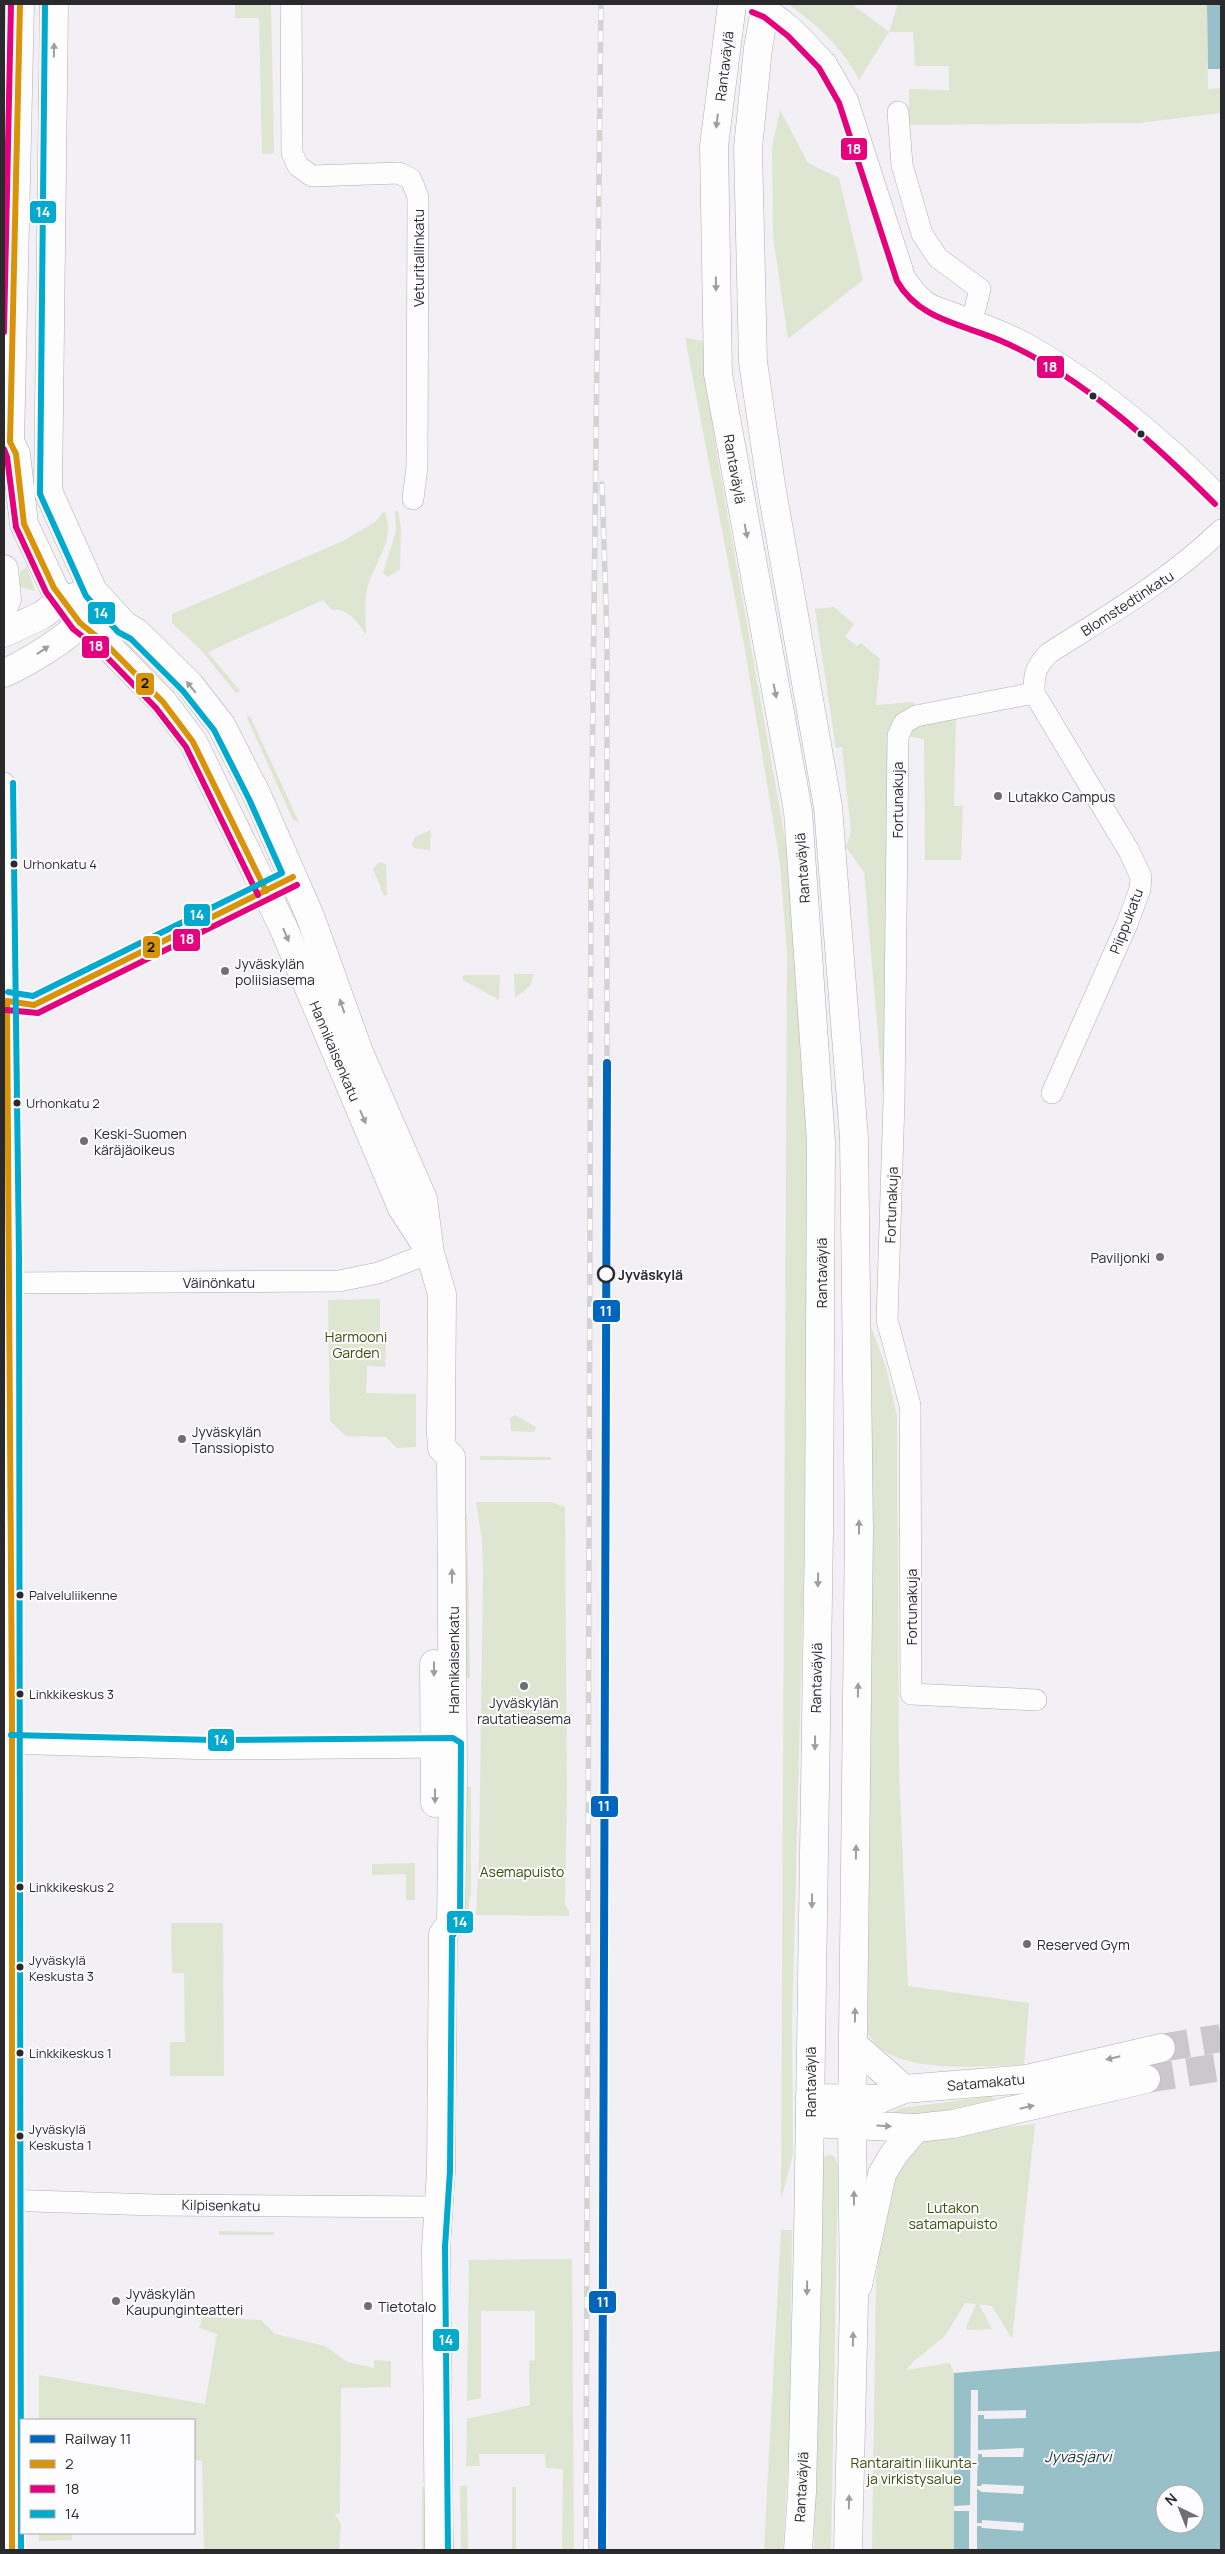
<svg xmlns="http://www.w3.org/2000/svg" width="1225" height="2554" viewBox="0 0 1225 2554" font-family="Manrope,sans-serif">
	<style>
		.green { fill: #dee6d1 }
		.water { fill: #98c0c8; fill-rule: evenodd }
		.pier { fill: #f2eff5 }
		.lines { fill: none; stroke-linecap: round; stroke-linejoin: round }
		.major-tunnel { stroke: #cac7cd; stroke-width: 28; stroke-dasharray: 28 14; stroke-linecap: butt }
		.minor-casing { stroke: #afaeb2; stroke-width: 22 }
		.major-casing { stroke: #afaeb2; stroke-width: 29 }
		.highway-casing { stroke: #afaeb2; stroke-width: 29 }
		.minor { stroke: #fdfdfe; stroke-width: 21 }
		.major { stroke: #fdfdfe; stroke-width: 28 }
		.highway { stroke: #fdfdfe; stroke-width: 28 }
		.rail-casing { stroke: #d3d3d4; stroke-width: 5.5 }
		.rail { stroke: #fdfcfe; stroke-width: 4; stroke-dasharray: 11; stroke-linecap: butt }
		.minor-bridge-casing { stroke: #afaeb2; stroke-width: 22; stroke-linecap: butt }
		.minor-bridge { stroke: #fdfdfe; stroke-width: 21 }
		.bus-1-casing { stroke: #fdfcfe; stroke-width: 10 }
		.bus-2-casing { stroke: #fdfcfe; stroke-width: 10 }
		.bus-3-casing { stroke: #fdfcfe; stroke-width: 10 }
		.bus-1 { stroke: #d89307; stroke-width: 6 }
		.bus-2 { stroke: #e5007d; stroke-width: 6 }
		.bus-3 { stroke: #00a9ce; stroke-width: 6 }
		.rail-1-casing { stroke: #fdfcfe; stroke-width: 11 }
		.rail-1 { stroke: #0065bd; stroke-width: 8 }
		.oneway { fill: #9e9ea0 }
		.bus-dot { fill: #2a292c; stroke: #fdfcfe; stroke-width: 2 }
		.poi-dot { fill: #706e72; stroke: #fdfcfe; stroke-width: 2 }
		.stop-dot { fill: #fdfcfe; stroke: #2a292c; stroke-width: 2.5 }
		.labels { text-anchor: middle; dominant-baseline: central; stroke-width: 4; stroke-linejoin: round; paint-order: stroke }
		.bus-label { font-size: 13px; fill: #2a292c; stroke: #fdfcfe; text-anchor: start }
		.street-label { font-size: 14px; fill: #2a292c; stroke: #fdfcfe }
		.poi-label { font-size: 14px; fill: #2a292c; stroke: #fdfcfe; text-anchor: start }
		.stop-label { font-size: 14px; font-weight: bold; fill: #2a292c; stroke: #fdfcfe; text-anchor: start }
		.park-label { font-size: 14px; fill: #3a4d07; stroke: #fdfcfe }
		.water-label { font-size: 15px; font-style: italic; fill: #153338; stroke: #fdfcfe }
		.line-badge { stroke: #fdfcfe; stroke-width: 2 }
		.badge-label { font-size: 14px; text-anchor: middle; font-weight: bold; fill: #fff }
		.pale-badge-label { font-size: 14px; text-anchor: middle; font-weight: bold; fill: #111 }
	</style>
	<rect width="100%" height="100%" fill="#f2eff5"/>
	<!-- green -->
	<g class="green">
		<path d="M235,4h36l3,149 -12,1 -3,-136h-24z"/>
		<path d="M791,4h61l37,28 9,-28h309l1,85 13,-1v25l-82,10 -230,2v-36l40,1v-24h-34l-2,-34h-24l-30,48c-15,-31 -41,-54 -68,-74z"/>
		<path d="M780,110l28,53 31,15 24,102 -75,59 -15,-103 -1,-88z"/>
		<path d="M685,338l20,3 11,108 72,407 17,166 2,184 -3,358 -12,455 1,135 -12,46 6,-1248 -7,-89 -35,-213z"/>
		<path d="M398,510l3,18 -1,41 -13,8 -4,-4 13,-42 -1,-19z"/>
		<path d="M384,511c14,27 -12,54 -17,79 -3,14 -1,30 -1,44 -8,-11 -18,-27 -34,-24l-9,-10 -115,52 32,39 -4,2 -36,-44 -28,-26v-9l171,-73 32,-19z"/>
		<path d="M27,566l8,25 -15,-4v-15z"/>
		<path d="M834,607l20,17 -9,13 12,9 4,-3 19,16 -4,46 38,-3 1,6 -25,26 -7,359 -19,-221 -18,-25 5,-15 -9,-85 -6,1 -21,-139z"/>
		<path d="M250,716l49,106 -6,-2 -46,-102z"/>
		<path d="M956,716l-2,90h9l-2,54h-36l-1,-121 -18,-3 6,-10z"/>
		<path d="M431,830l-1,20 -16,-2 -2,-3 3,-8z"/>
		<path d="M379,862l7,2 1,31 -3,1 -11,-27z"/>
		<path d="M514,974h20l-4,12 -15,12z"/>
		<path d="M465,975h35l-1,25 -36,-20 -1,-4z"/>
		<path d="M380,1299v38l6,1 -1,29 -18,-1 -1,27 50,1v53l-19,1 -11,-11 -40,-1 -16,-15 -2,-121z"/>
		<path d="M868,1319l18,48 11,49 2,352 9,218 121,17 -5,62c-41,0 -138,13 -157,-34 -2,-5 -2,-11 -3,-15z"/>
		<path d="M515,1415l21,12 -2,5 -23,-1 -1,-13z"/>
		<path d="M480,1456l71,1v3h-71z"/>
		<path d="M476,1502h75l14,5 2,282 -2,115 4,7v5l-93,-1 3,-57 4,-284 -1,-35z"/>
		<path d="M461,1514h6l3,164h-7z"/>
		<path d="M467,1787h4v105l-3,20 -5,-1 3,-19z"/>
		<path d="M415,1863v37h-9v-26l-34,1v-11z"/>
		<path d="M171,1923h52l1,153h-54v-34h15l-1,-69h-12z"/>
		<path d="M992,2096l3,11 -33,7 -68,1 -1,-3 8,-4z"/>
		<path d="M1035,2124l-23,215 -20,-33 -13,-2 13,25 -25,1 -1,-3 10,-23 -11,-1 -20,33 -31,25 -8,9 44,-7 4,10v177h-82l4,-269 6,-59 19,-63 25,-23z"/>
		<path d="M828,2155l6,1 4,9 -7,385h-17l7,-391z"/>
		<path d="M781,2230h11l-2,196 -7,124h-19z"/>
		<path d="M219,2231l55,1v3h-55z"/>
		<path d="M572,2259l2,291h-12l1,-81 -17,-1 -1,-14h-66l1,12h-14l1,-47 63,-14 -1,-44 6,-1v-49h-54v87l-14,3 2,-141z"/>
		<path d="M203,2317l58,3 14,14 50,12 22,16 27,6v-8l17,1v26l-50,1 -1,125 -5,1 6,11 -2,25h-135l-2,-89 -8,-1v-40h-155v-45l166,29 12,-70 -18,-6z"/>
		<path d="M460,2486h7l1,64h-7z"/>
		<rect x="422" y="2487" width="5" height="63"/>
		<rect x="512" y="2487" width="4" height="63"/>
		<path d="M39,2533h33v7l-33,1z"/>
	</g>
	<!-- water -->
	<g class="water">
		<path d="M1207,4h14v65h-13z"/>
		<path d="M1221,2351v199h-267v-177zM1165,2494h30v30h-30z"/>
	</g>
	<!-- pier -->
	<path class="pier" d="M971,2390h7v21l48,-1v8l-42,1v-4h-6v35l46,-2 -1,9h-41v-3h-4l-1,32h4l1,-2 42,2 -1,8 -41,-2 -5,-3v34h5v-3l42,3 -1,8 -41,-3 -1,-2h-4v24h-8v-39h-15v-5l16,-1z"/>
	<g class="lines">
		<!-- major-tunnel -->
		<g class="major-tunnel">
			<path d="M1161,2048l60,-10"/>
			<path d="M1146,2079l75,-12"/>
		</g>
		<defs>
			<g id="minor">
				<path d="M291,4l1,149 6,13 14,10 87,-3 12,6 7,18 -1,270 -4,32"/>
				<path d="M826,63l21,36 58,179c7,9 13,19 23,25 7,5 17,7 25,10 25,10 51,18 74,31 68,38 140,98 194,154"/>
				<path d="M898,112l4,53 20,69 16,24 42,31 -8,32"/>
				<path d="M1034,693l-118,23 -12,7 -6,13 -4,365 -7,219 23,85 1,289 125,6"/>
				<path d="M4,783l6,473 2,459v835"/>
				<path d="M7,1001l27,4 206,-100 53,-28"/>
				<path d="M1052,1093l75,-169 13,-35 1,-12 -12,-26 -95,-158c0,-20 1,-25 15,-40 61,-39 119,-72 172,-123"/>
				<path d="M4,1283l335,-2 39,-8 52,-20"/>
				<path d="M4,1743l210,6 234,-2"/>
				<path d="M4,2200l150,5 284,2"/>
			</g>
			<g id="major">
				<path d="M54,4l-6,487 45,100 31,34 12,7 54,53 31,40 36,70 53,121 49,136 64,147 7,54 12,41 -1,139 1,15 9,9 2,322 -2,145 -8,10 -2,237 -5,76 3,303"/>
				<path d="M10,442l6,12 8,70 30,64 26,35 26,21 57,58 30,40 91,187 118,279 24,37"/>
				<path d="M4,454l6,-12 10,-438"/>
				<path d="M4,569l3,30 -3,7"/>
				<path d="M4,633l38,-18 19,-14 17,-5"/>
				<path d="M4,673c17,-7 67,-36 76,-51 3,-4 4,-10 7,-15"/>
				<path d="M434,1664l1,139"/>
				<path d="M854,2045l50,44"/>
				<path d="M810,2098l70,1 24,-10 123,-10 134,-31"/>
				<path d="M810,2123l106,5 37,-4 193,-45"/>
				<path d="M858,2285l24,-111 12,-20 22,-26"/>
			</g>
			<g id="highway">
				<path d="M732,4l-18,142 4,228 80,437 23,331 -2,389 -11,708 -6,253 -4,58"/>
				<path d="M766,4l-8,44 -10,100 5,214 18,123 57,322 26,331 5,391 -7,595 2,176 -6,250"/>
			</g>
		</defs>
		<!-- minor casing -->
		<use href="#minor" class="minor-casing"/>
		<!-- major casing -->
		<use href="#major" class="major-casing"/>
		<!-- highway casing -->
		<use href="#highway" class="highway-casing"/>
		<!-- minor -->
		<use href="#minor" class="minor"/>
		<!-- major -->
		<use href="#major" class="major"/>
		<!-- highway -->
		<use href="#highway" class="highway"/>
		<defs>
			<g id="rail">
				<path d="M602,484l5,152v427"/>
				<path d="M586,2550l5,-1675 10,-871"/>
			</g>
		</defs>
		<!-- rail casing -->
		<use href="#rail" class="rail-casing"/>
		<!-- rail -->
		<use href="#rail" class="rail"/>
		<defs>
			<path id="minor-bridge" d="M755,4c30,11 50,37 71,59"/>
		</defs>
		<!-- minor-bridge casing -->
		<use href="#minor-bridge" class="minor-bridge-casing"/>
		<!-- minor-bridge -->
		<use href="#minor-bridge" class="minor-bridge"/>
		<defs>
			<g id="bus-1">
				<path d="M20,4l-10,438 6,12 8,70 30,64 26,35 26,21 57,58 30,40 73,149"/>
				<path d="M7,1001l5,714v835"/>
				<path d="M7,1001l27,4 259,-128"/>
			</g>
			<g id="bus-2">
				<path d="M752,12l12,5 24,19 31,32 20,35 58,178c21,38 64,43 102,59 80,34 155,103 216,164"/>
				<path d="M4,332l7,-328"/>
				<path d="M4,449l3,8 9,70 30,65 27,37 27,21 56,58 30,39 72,148"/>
				<path d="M6,1010l32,3 259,-128"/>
			</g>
			<g id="bus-3">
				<path d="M13,783l6,473 2,1294"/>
				<path d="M8,992l25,4 249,-123 -33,-74 -35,-69 -31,-39 -52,-52 -13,-7 -32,-36 -46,-102 5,-490"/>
				<path d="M11,1735l203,5 239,-2 8,5 -1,181 -8,13 -2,234 -5,76 3,303"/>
			</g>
		</defs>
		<!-- bus-1 casing -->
		<use href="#bus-1" class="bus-1-casing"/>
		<!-- bus-2 casing -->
		<use href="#bus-2" class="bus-2-casing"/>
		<!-- bus-3 casing -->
		<use href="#bus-3" class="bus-3-casing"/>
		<!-- bus-1 -->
		<use href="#bus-1" class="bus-1"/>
		<!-- bus-2 -->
		<use href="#bus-2" class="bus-2"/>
		<!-- bus-3 -->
		<use href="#bus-3" class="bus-3"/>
		<defs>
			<path id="rail-1" d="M602,2550l5,-1487"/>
		</defs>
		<!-- rail-1 casing -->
		<use href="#rail-1" class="rail-1-casing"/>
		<!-- rail-1 -->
		<use href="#rail-1" class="rail-1"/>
	</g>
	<!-- one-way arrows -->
	<defs><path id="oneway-solid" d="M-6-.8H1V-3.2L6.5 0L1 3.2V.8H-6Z" transform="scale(1.25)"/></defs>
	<g class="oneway">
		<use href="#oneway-solid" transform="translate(54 50) rotate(-89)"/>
		<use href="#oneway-solid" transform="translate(717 121) rotate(97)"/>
		<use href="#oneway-solid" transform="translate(716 284) rotate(89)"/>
		<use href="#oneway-solid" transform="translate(746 531) rotate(79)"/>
		<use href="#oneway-solid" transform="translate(43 650) rotate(-34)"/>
		<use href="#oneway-solid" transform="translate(191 687) rotate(-130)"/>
		<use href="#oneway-solid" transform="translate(775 691) rotate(79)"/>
		<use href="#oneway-solid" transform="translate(286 935) rotate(67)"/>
		<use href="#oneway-solid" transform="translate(342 1006) rotate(-109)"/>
		<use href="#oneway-solid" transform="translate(363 1117) rotate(67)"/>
		<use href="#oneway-solid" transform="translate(859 1527) rotate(-90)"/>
		<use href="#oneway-solid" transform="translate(452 1576) rotate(-90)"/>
		<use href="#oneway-solid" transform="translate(818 1580) rotate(91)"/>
		<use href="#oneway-solid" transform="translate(434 1669) rotate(90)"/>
		<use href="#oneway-solid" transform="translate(858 1690) rotate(-89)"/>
		<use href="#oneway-solid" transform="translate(815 1743) rotate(91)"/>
		<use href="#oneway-solid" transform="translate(435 1796) rotate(90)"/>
		<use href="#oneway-solid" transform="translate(856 1852) rotate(-89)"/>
		<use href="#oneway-solid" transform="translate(812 1901) rotate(91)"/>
		<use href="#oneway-solid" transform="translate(855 2015) rotate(-89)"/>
		<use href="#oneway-solid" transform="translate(1113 2058) rotate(167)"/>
		<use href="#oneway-solid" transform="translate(1027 2107) rotate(-13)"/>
		<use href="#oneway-solid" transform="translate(884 2126) rotate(3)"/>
		<use href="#oneway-solid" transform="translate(854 2198) rotate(-90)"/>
		<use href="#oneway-solid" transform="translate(807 2288) rotate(91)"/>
		<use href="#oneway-solid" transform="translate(853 2339) rotate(-89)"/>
		<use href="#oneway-solid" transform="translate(849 2502) rotate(-89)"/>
	</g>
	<!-- markers -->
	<g class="bus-dot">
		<circle cx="1093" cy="396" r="4.5"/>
		<circle cx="1141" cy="434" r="4.5"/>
		<circle cx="14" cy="864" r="4.5"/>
		<circle cx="17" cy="1103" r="4.5"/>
		<circle cx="20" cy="1595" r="4.5"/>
		<circle cx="20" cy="1694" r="4.5"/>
		<circle cx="20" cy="1887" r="4.5"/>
		<circle cx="20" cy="1967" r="4.5"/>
		<circle cx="20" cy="2053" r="4.5"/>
		<circle cx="20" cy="2136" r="4.5"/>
	</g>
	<g class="poi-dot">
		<circle cx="998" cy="796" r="5"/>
		<circle cx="225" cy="971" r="5"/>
		<circle cx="84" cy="1141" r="5"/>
		<circle cx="1160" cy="1257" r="5"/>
		<circle cx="182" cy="1439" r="5"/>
		<circle cx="524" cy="1686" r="5"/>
		<circle cx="1027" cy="1944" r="5"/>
		<circle cx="116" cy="2301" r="5"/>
		<circle cx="368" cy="2306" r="5"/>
	</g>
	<circle class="stop-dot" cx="606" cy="1274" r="8"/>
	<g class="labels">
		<!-- bus labels -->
		<g class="bus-label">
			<text x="23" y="864">Urhonkatu 4</text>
			<text x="26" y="1103">Urhonkatu 2</text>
			<text x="29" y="1595">Palveluliikenne</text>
			<text x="29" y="1694">Linkkikeskus 3</text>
			<text x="29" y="1887">Linkkikeskus 2</text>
			<text x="29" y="1960">Jyväskylä<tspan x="29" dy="16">Keskusta 3</tspan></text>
			<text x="29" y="2053">Linkkikeskus 1</text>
			<text x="29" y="2129">Jyväskylä<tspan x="29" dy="16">Keskusta 1</tspan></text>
		</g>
		<!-- street labels -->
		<g class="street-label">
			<text transform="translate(724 66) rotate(-83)">Rantaväylä</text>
			<text transform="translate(418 258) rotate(-90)">Veturitallinkatu</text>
			<text transform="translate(735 469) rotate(80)">Rantaväylä</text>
			<text transform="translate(1127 603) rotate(-33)">Blomstedtinkatu</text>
			<text transform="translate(897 800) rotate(-90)">Fortunakuja</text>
			<text transform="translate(802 868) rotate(-94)">Rantaväylä</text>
			<text transform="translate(1126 921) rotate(-69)">Piippukatu</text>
			<text transform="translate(335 1051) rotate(67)">Hannikaisenkatu</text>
			<text transform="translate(891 1205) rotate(-88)">Fortunakuja</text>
			<text transform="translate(821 1273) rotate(-90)">Rantaväylä</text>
			<text x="219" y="1282">Väinönkatu</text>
			<text transform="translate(911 1607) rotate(-90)">Fortunakuja</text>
			<text transform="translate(453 1660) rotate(-90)">Hannikaisenkatu</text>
			<text transform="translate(816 1678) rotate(-89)">Rantaväylä</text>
			<text transform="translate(810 2082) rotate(-90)">Rantaväylä</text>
			<text transform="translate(986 2082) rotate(-5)">Satamakatu</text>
			<text transform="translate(221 2205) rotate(1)">Kilpisenkatu</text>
			<text transform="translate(801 2487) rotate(-87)">Rantaväylä</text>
		</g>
		<!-- poi labels -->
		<g class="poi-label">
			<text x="1008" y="796">Lutakko Campus</text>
			<text x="235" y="963">Jyväskylän<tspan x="235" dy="16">poliisiasema</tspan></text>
			<text x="94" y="1133">Keski-Suomen<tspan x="94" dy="16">käräjäoikeus</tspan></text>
			<text x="1150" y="1257" text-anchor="end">Paviljonki</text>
			<text x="192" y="1431">Jyväskylän<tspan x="192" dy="16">Tanssiopisto</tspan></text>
			<text x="524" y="1702" text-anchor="middle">Jyväskylän<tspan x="524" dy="16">rautatieasema</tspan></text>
			<text x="1037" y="1944">Reserved Gym</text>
			<text x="126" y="2293">Jyväskylän<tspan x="126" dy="16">Kaupunginteatteri</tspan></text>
			<text x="378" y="2306">Tietotalo</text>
		</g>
		<!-- stop labels -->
		<g class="stop-label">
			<text x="618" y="1274">Jyväskylä</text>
		</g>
		<!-- park labels -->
		<g class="park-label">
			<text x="356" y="1336">Harmooni<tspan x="356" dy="16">Garden</tspan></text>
			<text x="522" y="1871">Asemapuisto</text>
			<text x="953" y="2207">Lutakon<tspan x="953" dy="16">satamapuisto</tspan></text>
			<text x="914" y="2462">Rantaraitin liikunta-<tspan x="914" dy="16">ja virkistysalue</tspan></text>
		</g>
		<!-- water labels -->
		<g class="water-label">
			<text x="1078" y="2456">Jyväsjärvi</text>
		</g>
	</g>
	<g class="line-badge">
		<rect x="840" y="137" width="28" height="24" rx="5" fill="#e5007d"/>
		<rect x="29" y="200" width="28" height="24" rx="5" fill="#00a9ce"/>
		<rect x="1036" y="355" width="29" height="24" rx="5" fill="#e5007d"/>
		<rect x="87" y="601" width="29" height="24" rx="5" fill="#00a9ce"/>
		<rect x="81" y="635" width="29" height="24" rx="5" fill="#e5007d"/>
		<rect x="135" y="672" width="20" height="24" rx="5" fill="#d89307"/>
		<rect x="183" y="903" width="28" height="24" rx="5" fill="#00a9ce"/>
		<rect x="172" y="928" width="29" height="24" rx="5" fill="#e5007d"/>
		<rect x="142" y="935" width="19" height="24" rx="5" fill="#d89307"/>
		<rect x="592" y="1299" width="29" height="24" rx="5" fill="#0065bd"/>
		<rect x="207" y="1728" width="28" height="24" rx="5" fill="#00a9ce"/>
		<rect x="590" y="1795" width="29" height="23" rx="5" fill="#0065bd"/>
		<rect x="446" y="1910" width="28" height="24" rx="5" fill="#00a9ce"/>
		<rect x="588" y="2290" width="29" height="24" rx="5" fill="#0065bd"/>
		<rect x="432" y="2328" width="28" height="24" rx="5" fill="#00a9ce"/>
	</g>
	<g class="badge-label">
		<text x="854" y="154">18</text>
		<text x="43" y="217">14</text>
		<text x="1050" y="372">18</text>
		<text x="101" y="618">14</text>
		<text x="96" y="651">18</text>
		<text x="197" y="920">14</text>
		<text x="187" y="944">18</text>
		<text x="606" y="1316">11</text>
		<text x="221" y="1745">14</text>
		<text x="604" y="1811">11</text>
		<text x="460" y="1927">14</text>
		<text x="603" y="2307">11</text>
		<text x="446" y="2345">14</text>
	</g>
	<g class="pale-badge-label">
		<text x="145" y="688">2</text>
		<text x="151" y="952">2</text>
	</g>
	<!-- border -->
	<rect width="1225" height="2554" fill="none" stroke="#2a292c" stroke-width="10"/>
	<!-- legend -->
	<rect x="20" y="2419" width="175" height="115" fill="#fdfcfe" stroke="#a9a8aa"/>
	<rect x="30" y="2435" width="25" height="8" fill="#0065bd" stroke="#a9a8aa"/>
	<text x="65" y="2444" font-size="15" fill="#2a292c">Railway 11</text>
	<rect x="30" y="2460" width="25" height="8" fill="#d89307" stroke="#a9a8aa"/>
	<text x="65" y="2469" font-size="15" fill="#2a292c">2</text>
	<rect x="30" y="2485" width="25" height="8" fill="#e5007d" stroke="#a9a8aa"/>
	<text x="65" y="2494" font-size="15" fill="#2a292c">18</text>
	<rect x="30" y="2510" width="25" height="8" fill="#00a9ce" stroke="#a9a8aa"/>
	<text x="65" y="2519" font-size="15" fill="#2a292c">14</text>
	<!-- north arrow -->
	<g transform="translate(1180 2509) rotate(317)"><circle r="24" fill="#fdfcfe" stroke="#a9a8aa"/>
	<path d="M0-4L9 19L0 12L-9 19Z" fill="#706e72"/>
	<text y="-8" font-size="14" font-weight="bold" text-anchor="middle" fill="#2a292c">N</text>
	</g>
</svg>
